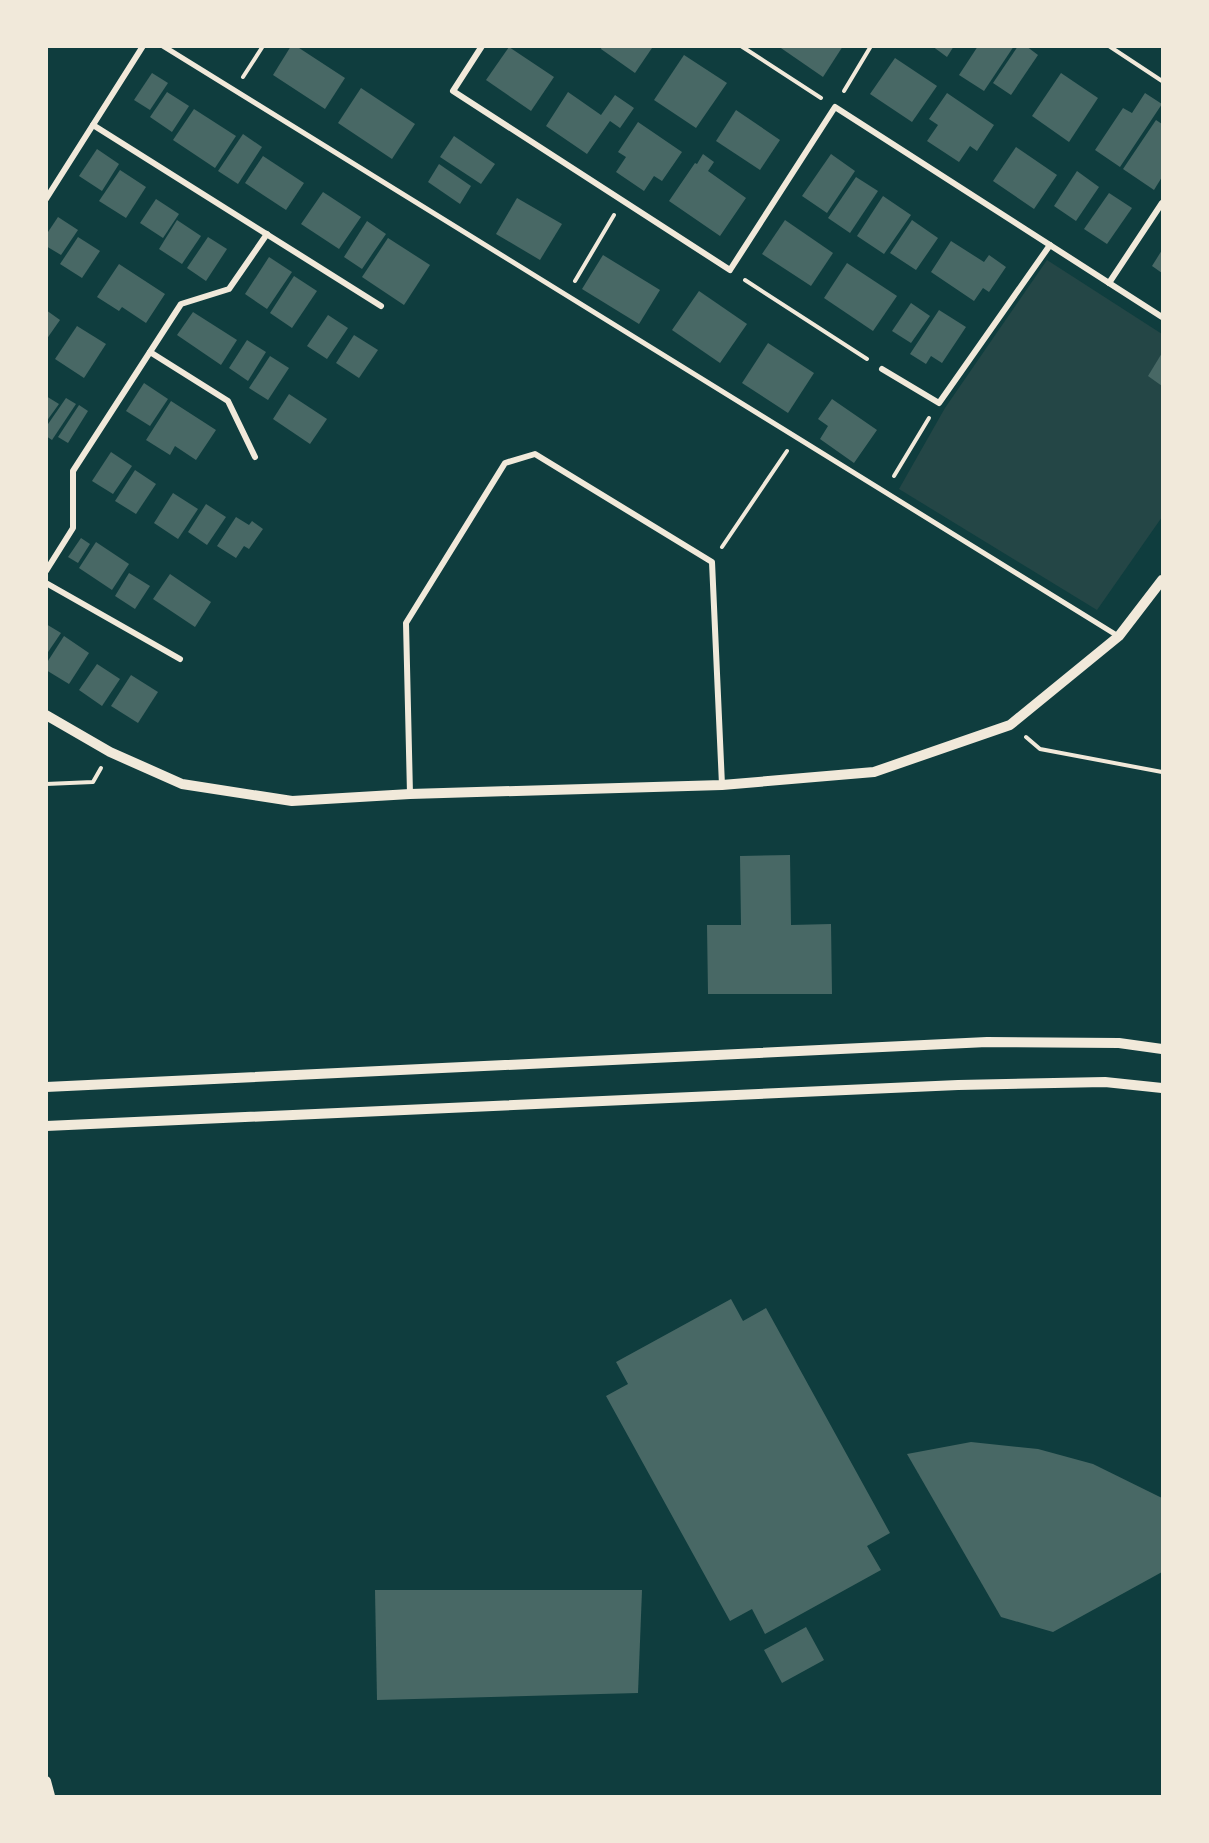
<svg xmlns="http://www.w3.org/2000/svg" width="1209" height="1843" viewBox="0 0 1209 1843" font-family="Overpass,sans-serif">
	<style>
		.green { fill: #244646 }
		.building { fill: #486865 }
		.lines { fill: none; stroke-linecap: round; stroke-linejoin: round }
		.path { stroke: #f1e9da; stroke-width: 4 }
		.pedestrian { stroke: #f1e9da; stroke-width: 5 }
		.minor { stroke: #f1e9da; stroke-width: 6 }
		.tertiary { stroke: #f1e9da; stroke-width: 10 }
	</style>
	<rect width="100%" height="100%" fill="#0f3d3e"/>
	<!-- green -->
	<path class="green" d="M1047,260l115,74v183l-65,93 -198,-121 46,-81z"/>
	<!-- building -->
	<g class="building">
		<path d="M291,46h5l49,32 -20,31 -52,-34z"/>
		<path d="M602,46h47l3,2 -17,25 -34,-24z"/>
		<path d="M778,46h65l-20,31z"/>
		<path d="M932,46h22l-7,11z"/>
		<path d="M978,46h36l-30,45 -25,-16z"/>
		<path d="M1018,46h8l12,9 -27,40 -18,-12z"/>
		<path d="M509,47l45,30 -23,34 -45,-31z"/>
		<path d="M684,55l43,28 -31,45 -42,-28z"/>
		<path d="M895,58l42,28 -25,36 -42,-28z"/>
		<path d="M152,73l16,10 -18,27 -16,-10z"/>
		<path d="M1061,73l37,25 -29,44 -37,-26z"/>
		<path d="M361,88l54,36 -23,35 -54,-36z"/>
		<path d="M167,92l22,14 -17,26 -22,-15z"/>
		<path d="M568,92l33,23 14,-20 19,13 -14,20 -10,-7 -23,33 -41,-28z"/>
		<path d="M947,93l47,32 -17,26 -7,-5 -11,16 -32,-21 11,-16 -9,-6z"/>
		<path d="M1145,93l17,11 -42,63 -25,-17 28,-42 9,5z"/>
		<path d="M194,109l42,27 -21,32 -42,-28z"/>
		<path d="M736,110l44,30 -20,30 -44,-29z"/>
		<path d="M1156,120l6,4v53l-8,13 -31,-21z"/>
		<path d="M638,122l44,30 -20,29 -8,-5 -10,15 -28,-19 10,-15 -8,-5z"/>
		<path d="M243,134l19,13 -24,37 -20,-13z"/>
		<path d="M454,136l41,28 -14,20 -41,-27z"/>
		<path d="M1016,147l41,28 -23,34 -41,-28z"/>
		<path d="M97,149l22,15 -17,27 -23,-15z"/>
		<path d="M703,154l11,8 -6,9 38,27 -26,38 -51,-35 26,-38 2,1z"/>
		<path d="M831,154l24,17 -28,42 -25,-17z"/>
		<path d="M263,156l41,27 -18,27 -41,-27z"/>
		<path d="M439,164l32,22 -11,18 -32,-22z"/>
		<path d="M120,170l26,17 -20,31 -27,-17z"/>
		<path d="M1077,171l22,16 -23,34 -22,-15z"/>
		<path d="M856,177l22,14 -28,42 -22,-15z"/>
		<path d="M323,192l38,25 -22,32 -38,-25z"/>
		<path d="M1109,193l23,15 -25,36 -23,-15z"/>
		<path d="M883,196l28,19 -27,39 -27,-18z"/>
		<path d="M517,198l45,26 -22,36 -44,-26z"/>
		<path d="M156,199l23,15 -16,24 -23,-15z"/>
		<path d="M58,217l20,13 -17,25 -15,-9v-11z"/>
		<path d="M177,220l24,16 -19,28 -23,-15z"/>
		<path d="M785,220l48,33 -22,33 -49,-32z"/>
		<path d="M912,220l26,18 -22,32 -26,-17z"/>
		<path d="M367,221l19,13 -24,35 -18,-12z"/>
		<path d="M78,237l22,14 -18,27 -22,-14z"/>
		<path d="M208,237l19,12 -21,32 -19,-13z"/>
		<path d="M388,238l42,27 -26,40 -42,-28z"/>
		<path d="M951,241l33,21 5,-7 17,12 -17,25 -6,-4 -9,13 -43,-29z"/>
		<path d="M1162,250v23l-10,-7z"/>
		<path d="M603,255l57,35 -21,34 -57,-35z"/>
		<path d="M269,257l23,15 -25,37 -22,-15z"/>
		<path d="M847,263l50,33 -24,35 -49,-33z"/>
		<path d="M119,264l46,30 -19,29 -24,-16 -3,4 -22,-14z"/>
		<path d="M294,276l23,15 -25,37 -22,-15z"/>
		<path d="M699,291l48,33 -27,39 -48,-33z"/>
		<path d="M911,303l19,13 -19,27 -19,-12z"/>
		<path d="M46,310l14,10 -14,20z"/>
		<path d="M939,310l27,17 -24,36 -11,-7 -5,8 -16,-10z"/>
		<path d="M193,312l44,28 -16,25 -44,-30z"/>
		<path d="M328,315l20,13 -21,31 -20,-13z"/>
		<path d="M77,326l29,18 -22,34 -29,-19z"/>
		<path d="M354,335l24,15 -19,28 -23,-15z"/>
		<path d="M247,340l19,12 -18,29 -19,-13z"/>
		<path d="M768,343l46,30 -26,40 -46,-30z"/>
		<path d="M1162,353v33l-14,-10z"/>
		<path d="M270,356l19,12 -21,32 -19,-12z"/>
		<path d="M144,383l24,16 -18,27 -24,-15z"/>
		<path d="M289,394l38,25 -17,25 -37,-25z"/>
		<path d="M46,396l13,8 -13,18z"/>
		<path d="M66,398l10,6 -24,36 -6,-4v-9z"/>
		<path d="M832,399l45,31 -23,33 -34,-24 8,-13 -10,-7z"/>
		<path d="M171,401l45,29 -20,30 -21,-14 -5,9 -24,-15z"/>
		<path d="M79,405l9,6 -20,32 -10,-6z"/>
		<path d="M111,452l21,14 -19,28 -21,-13z"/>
		<path d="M135,470l21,14 -20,30 -21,-13z"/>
		<path d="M173,493l25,16 -20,30 -24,-16z"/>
		<path d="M206,504l20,13 -19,28 -19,-13z"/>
		<path d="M236,517l13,8 3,-4 11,8 -14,20 -5,-3 -8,12 -19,-12z"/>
		<path d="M81,538l9,6 -12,19 -10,-6z"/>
		<path d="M96,542l33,22 -17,26 -33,-22z"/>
		<path d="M129,573l21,13 -15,23 -20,-13z"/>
		<path d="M170,574l41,28 -16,25 -42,-28z"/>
		<path d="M46,624l15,9 -15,22z"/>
		<path d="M64,636l25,17 -20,31 -23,-14v-6z"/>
		<path d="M97,664l23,15 -18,27 -23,-16z"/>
		<path d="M131,675l27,17 -20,31 -27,-17z"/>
		<path d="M790,855l1,70 40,-1 1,70h-124l-1,-69h34l-1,-69z"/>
		<path d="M731,1299l12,22 23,-13 124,225 -23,13 14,24 -116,64 -13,-25 -22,12 -124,-225 22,-12 -12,-22z"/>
		<path d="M971,1442l67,7 55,15 69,34v74l-109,60 -52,-15 -94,-163z"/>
		<path d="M375,1590h267l-4,103 -261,7z"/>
		<path d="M806,1627l18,33 -42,23 -18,-33z"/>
	</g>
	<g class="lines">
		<!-- path -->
		<g class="path">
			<path d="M741,46l80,52"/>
			<path d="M1109,46l53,35"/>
			<path d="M243,77l20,-31"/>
			<path d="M844,91l27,-45"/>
			<path d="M745,280l122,79"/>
			<path d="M575,281l39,-66"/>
			<path d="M894,476l35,-58"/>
			<path d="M722,547l65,-96"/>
			<path d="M1026,737l14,12 122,23"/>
			<path d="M46,784l47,-2 8,-14"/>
		</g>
		<!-- pedestrian -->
		<path class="pedestrian" d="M163,46l955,590"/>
		<!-- minor -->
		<g class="minor">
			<path d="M482,46l-29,45 277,179 105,-163 327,210"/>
			<path d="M93,125l288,181"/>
			<path d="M46,199l97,-153"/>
			<path d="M1109,283l53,-80"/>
			<path d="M150,352l78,49 27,56"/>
			<path d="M882,369l57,34 111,-158"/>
			<path d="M46,571l27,-43v-57l108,-167 48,-15 38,-55"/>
			<path d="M46,583l134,76"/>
			<path d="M410,794l-4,-171 99,-160 30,-9 177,108 10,223"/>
		</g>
		<!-- tertiary -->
		<g class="tertiary">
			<path d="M46,715l64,37 72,32 110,17 118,-7 312,-9 152,-13 136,-47 109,-89 43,-56"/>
			<path d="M46,1087l941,-45 132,1 43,6"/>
			<path d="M46,1126l912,-41 147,-3 57,6"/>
			<path d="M46,1781l4,15"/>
		</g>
	</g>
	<!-- border -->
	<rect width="1209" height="1843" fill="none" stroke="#f1e9da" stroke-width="96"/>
</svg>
